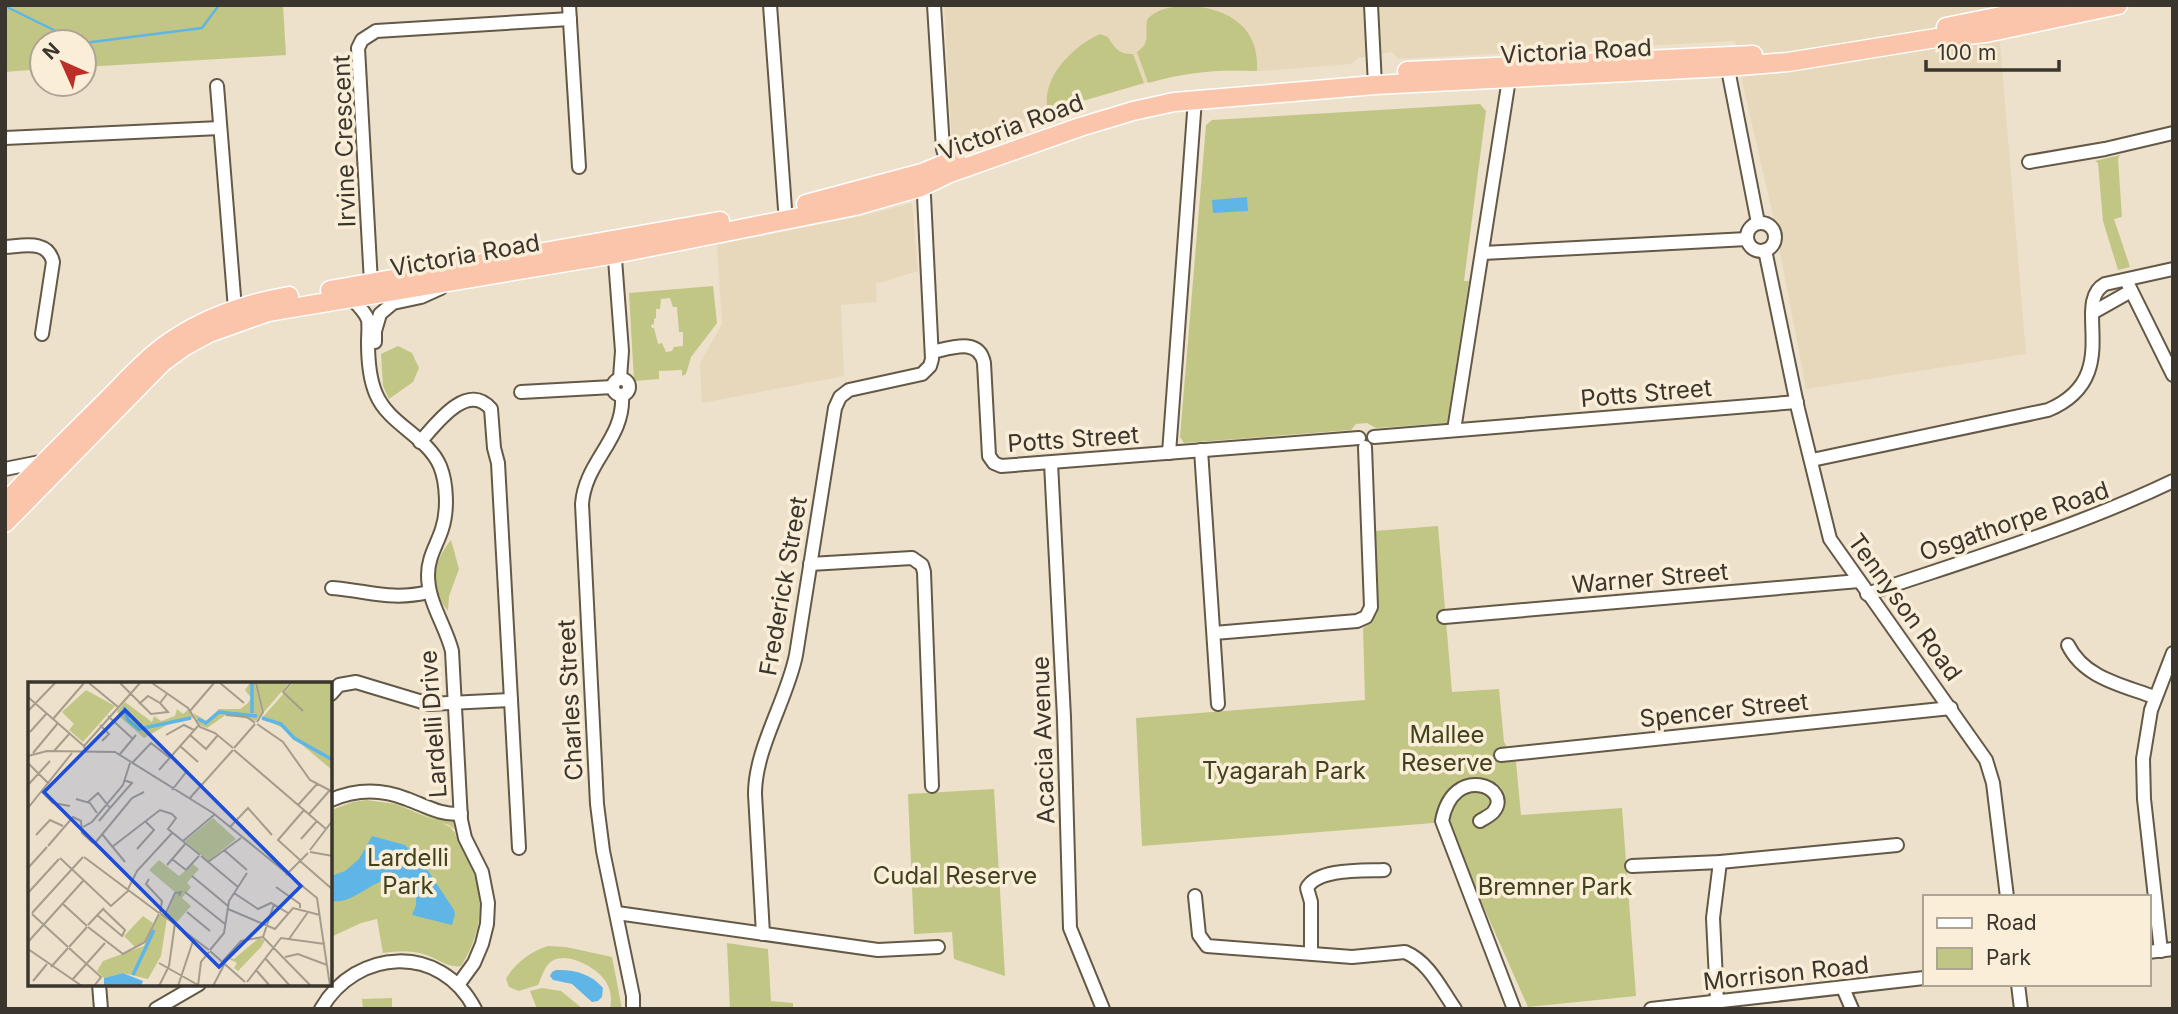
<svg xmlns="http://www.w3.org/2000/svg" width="2178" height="1014" viewBox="0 0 2178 1014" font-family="Inter,sans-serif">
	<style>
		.built { fill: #e7d8bb }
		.green { fill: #c1c685; fill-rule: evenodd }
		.water { fill: #5fb6e6 }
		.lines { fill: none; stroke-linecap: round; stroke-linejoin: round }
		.stream { stroke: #5fb6e6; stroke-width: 2.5 }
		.minor-casing { stroke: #635946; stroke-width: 16 }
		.highway-casing { stroke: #fff; stroke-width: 21 }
		.minor { stroke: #fff; stroke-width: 12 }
		.highway { stroke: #fac5ab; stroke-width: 18 }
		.labels { text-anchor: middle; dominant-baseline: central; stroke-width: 7; stroke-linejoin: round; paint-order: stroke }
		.street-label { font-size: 24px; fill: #3a352d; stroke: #fbeed8 }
		.park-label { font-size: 24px; fill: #40421d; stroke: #fbeed8 }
		.inset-river { fill: none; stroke: #5fb6e6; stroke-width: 3.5 }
		.inset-road { fill: none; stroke: #a59c8c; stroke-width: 2 }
		.view { fill: #1d4ed8; fill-opacity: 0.15; stroke: #1d4ed8; stroke-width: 3.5 }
		.inset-edge { fill: none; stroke: #3a352d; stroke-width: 3.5 }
	</style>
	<rect width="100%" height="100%" fill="#ede1cb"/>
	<!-- built -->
	<g class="built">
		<path d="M944,5h1057l-1,39 26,310 -220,35 -33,-174 -30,-130 -8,-44 -337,18 -6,-7 -34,6 -7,6 -87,7 -52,-1 -31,3 -109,31 -113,43 -7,-5z"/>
		<path d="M912,203l6,68 -42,13 1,18 -36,3 3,71 -142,27 -2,-40 22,-39 -5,-79 145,-29z"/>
	</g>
	<!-- green -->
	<g class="green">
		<path d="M5,5h278l3,50 -202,12v-25h-42v27l-37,3z"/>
		<path d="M1189,6c40,2 71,22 68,65 -40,-2 -70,1 -109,12l-11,-31c14,-9 8,-18 10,-32 9,-12 28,-14 42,-14z"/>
		<path d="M1100,34l8,3c6,10 11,18 25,17l11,29 -96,28c-8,-33 25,-65 52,-77z"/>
		<path d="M1480,104l6,7 -22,170h5l-22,142 -71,5 -9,-5 -11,1 -5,6 -167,13 -4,-6 26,-312 6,-5z"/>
		<path d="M2120,155l-2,4 4,58 -8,2 16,48 -12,3 -15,-49 -5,-58 -3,-2z"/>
		<path d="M713,286l4,37 -26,34 -5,17 -4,2v-6l-23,1v8l-25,2 -5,-88zM670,298l3,9h4l2,25h4v14l-9,1 -2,4 -6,1 -4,-9 -4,1 -4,-16h-2l-1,-3 3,-1v-5l2,-1v-9h4l1,-10z"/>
		<path d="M398,346l14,7 7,15 -6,14 -24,17 -6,-13 -2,-32z"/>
		<path d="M1438,526l14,166 47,-3 5,53 12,20 5,53 101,-7 14,188 -108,11 -82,-185 -304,24 -6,-128 229,-18 -2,-72 8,-5 5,-18 -1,-74z"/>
		<path d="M451,540l8,29 -10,27 -1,15c-19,-22 -15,-50 3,-71z"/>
		<path d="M994,789l11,187 -51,-17 -2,-27 -38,2 -6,-140z"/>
		<path d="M366,800l30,4 40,17 -16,-8 2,-3 31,11 1,8 -5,-4 -7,-2 8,4 5,6c4,13 11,23 16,35 16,32 9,69 -10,98 -12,3 -26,-9 -38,-12 -13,-4 -26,-3 -40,-1l-6,-34 -16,4 -30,14v-127l22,-8z"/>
		<path d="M727,943l41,6 3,52 22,2v6h-63z"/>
		<path d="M548,946l18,1 46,10 10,52h-12c2,-10 1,-19 -4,-27 -8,-14 -39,-31 -54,-21 -8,5 -10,16 -14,24l-19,6 -10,-4 -3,-8c8,-15 25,-28 42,-33z"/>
		<path d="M542,988l19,3 22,18h-46l-7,-18z"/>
		<path d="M392,998v11h-29l-1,-10z"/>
	</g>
	<!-- water -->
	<g class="water">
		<path d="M1247,197l1,14 -35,2 -1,-13z"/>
		<path d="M372,836l33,9 6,6 14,15 29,44 1,4 -3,11 -40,-10 4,-10v-14c-32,-34 -54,15 -85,10v-25l14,-5 14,-12z"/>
		<path d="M556,970c17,-1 36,4 47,18l-1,9 -4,4 -6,1 -20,-18 -19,-4 -3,-4 2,-4z"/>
	</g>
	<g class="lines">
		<!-- stream -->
		<g class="stream">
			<path d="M5,6l73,36"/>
			<path d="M84,43l118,-15 17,-23"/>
		</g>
		<defs>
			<g id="minor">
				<path d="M569,5l10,162"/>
				<path d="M770,5l15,204"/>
				<path d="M934,5l9,144 6,19"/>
				<path d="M1371,5l4,80"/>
				<path d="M1726,59l32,164"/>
				<path d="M217,86l18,223"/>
				<path d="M5,138l215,-10"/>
				<path d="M2029,162l76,-13 68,-16"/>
				<circle cx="1761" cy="237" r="14"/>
				<path d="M614,246l8,105 -2,27"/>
				<path d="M5,247c18,-1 43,-8 48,15l-11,72"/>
				<path d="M1765,250l33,159 32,130 156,221 7,23 14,114"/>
				<path d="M1483,253l264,-14"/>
				<path d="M2126,280l47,95"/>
				<path d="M371,283l-13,-235 4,-8 14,-9 194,-12"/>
				<path d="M352,299c5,5 14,14 16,21 1,7 0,15 0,22 0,17 1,36 8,52 13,31 51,42 64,72 7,17 8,45 2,63 -5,16 -14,28 -14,46 0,28 17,49 24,76l9,169 4,18 17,34 6,31 -1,21 -5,20 -8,19 -16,22"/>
				<path d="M2092,313l39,-22"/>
				<path d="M375,342v-11l5,-17 13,-11 28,-6 20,-9"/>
				<path d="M932,352c19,-4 47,-15 52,11l5,93 5,7 7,3 358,-28"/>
				<circle cx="621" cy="387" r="8"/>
				<path d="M521,392l92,-5"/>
				<path d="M622,395c3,44 -37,66 -40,109l15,300 6,47 30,145v13"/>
				<path d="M1454,430l55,-351"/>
				<path d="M1374,437l423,-35"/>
				<path d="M420,442c16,-18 47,-61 71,-33l3,39 4,15 13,237"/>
				<path d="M1201,450l17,254"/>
				<path d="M1169,453l26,-354"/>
				<path d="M1812,460l236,-50c78,-33 22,-107 57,-126l68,-15"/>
				<path d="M1051,463l13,254 6,211 33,81"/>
				<path d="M5,469l40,-8"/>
				<path d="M810,564l102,-6 10,7 2,7 8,214"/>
				<path d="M332,588c38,3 58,13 97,4"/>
				<path d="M1867,594c103,-35 208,-66 306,-113"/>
				<path d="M1444,617l415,-36"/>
				<path d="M1214,633l143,-12 9,-4 5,-10 -6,-160"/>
				<path d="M2068,645c16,33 54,40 86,52"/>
				<path d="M331,694l8,-9 17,-3 73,22 82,-4 8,148"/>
				<path d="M1501,755l450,-47"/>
				<path d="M331,800c25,-11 51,-11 76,-1 19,7 33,16 54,15"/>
				<path d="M1480,821c4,-3 12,-6 14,-10 19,-23 -41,-49 -52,10l72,188"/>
				<path d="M1632,866l88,-4 177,-17"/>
				<path d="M1195,896l4,39 8,11 145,11 53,-5c24,10 36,37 50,57"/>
				<path d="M617,913l261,37 60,-3"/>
				<path d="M763,934l-8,-140c0,-46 32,-94 41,-139l39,-247 5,-11 9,-7 73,-16 8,-8 2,-7 -8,-163 -3,-9"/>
				<path d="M2161,951l-17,-152 -1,-40 8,-49 22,-57"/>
				<path d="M2148,952l25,-3"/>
				<path d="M1311,953v-51l-4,-14c11,-20 57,-17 77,-18"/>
				<path d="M99,984l2,25"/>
				<path d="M2018,984l3,25"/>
				<path d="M1843,988l9,21"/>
				<path d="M1717,1001l-4,-83 7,-56"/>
				<path d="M156,1009l43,-25"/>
				<path d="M321,1009c35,-61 120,-66 154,0"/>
				<path d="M1651,1009l273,-31"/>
			</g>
			<g id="highway">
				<path d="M1946,27l110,-22"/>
				<path d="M1407,71l346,-16"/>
				<path d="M806,204l116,-31 34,-14"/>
				<path d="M330,290l390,-69"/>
				<path d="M5,503c33,-35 68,-69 102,-103 21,-21 42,-45 67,-61 35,-23 75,-36 115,-43"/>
				<path d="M5,523l158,-161 22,-16 24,-13 59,-21 347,-58 240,-48 66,-19 29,-14 130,-46 53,-16 41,-9 201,-17 351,-18 62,-5 148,-24 50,-5 132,-28"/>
			</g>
		</defs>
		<!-- minor casing -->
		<use href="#minor" class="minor-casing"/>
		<!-- highway casing -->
		<use href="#highway" class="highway-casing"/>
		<!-- minor -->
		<use href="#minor" class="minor"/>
		<!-- highway -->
		<use href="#highway" class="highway"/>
	</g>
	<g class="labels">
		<!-- street labels -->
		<g class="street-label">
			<text transform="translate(1576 51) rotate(-3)">Victoria Road</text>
			<text transform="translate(1011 127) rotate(-20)">Victoria Road</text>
			<text transform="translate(344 141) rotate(-92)">Irvine Crescent</text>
			<text transform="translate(465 255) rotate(-10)">Victoria Road</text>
			<text transform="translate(1646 393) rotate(-5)">Potts Street</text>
			<text transform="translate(1073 439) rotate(-4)">Potts Street</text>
			<text transform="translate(2014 521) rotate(-19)">Osgathorpe Road</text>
			<text transform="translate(1650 578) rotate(-5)">Warner Street</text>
			<text transform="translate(783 586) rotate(-80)">Frederick Street</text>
			<text transform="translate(1905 607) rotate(54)">Tennyson Road</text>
			<text transform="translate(570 700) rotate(-93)">Charles Street</text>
			<text transform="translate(1724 710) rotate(-6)">Spencer Street</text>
			<text transform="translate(433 724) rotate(-94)">Lardelli Drive</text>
			<text transform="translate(1043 740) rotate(-92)">Acacia Avenue</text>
			<text transform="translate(1786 973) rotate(-6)">Morrison Road</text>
		</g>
		<!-- park labels -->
		<g class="park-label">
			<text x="1447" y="734">Mallee<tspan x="1447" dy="28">Reserve</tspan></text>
			<text x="1284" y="770">Tyagarah Park</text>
			<text x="408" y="857">Lardelli<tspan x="408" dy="28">Park</tspan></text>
			<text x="955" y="875">Cudal Reserve</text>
			<text x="1555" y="886">Bremner Park</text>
		</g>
	</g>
	<!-- overview -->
	<g transform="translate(28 682)">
		<rect width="304" height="304" fill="#ede1cb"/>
		<path d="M222,1h5l7,29 -6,9 -29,-7 -20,14 -7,-3 -7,-12 14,8 12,-12h21l8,-6 3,-5 -6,-8zM229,1h32l-25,29zM265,1h39v87l-51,-43 -19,-9zM58,8l29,16 -32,36 -14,-12 5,-6 -12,-12zM97,20l27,20 2,-6 7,5 14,-5 2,-7 6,5 6,-5 4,9 -19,3 -30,17 -25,-22 -2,-5zM185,136l23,21 -28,22 -23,-20zM131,178l20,16 14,-12 6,5 -12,14 4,4 -9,11 9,8 -14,16 -10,-8 9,-21 -27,-23zM132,232l7,4 -6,38 -13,23 -25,-6 -19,5 -7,-7 6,-10 41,-15zM115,234l10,7 -7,17 -11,7 -11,-11zM231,256l6,2 -4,7 -23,24 -4,-3 3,-5 -6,-3 -4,-3 7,2z" fill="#c1c685"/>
		<path d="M95,291l20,8 -2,5h-37v-8z" fill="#5fb6e6"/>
		<path class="inset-river" d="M96,25l4,13 11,9 52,-11M224,31v-30M234,36l19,6 13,14 39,22M170,37l8,4 13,-11 38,4M105,293l21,-45"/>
		<path class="inset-road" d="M61,1l29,24M92,1l31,31 17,-2 -8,-9M124,1l36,25 12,19 15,6 18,15M192,1l24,20M228,1l7,29 -6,10M263,1l-8,9 20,19M0,15l57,50M111,22l9,-8 12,7 7,-9M0,29l27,-28M162,29l24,-28M198,33l21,2 8,6M80,34l25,23M25,37l31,-36M229,42l26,18 27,38 23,12M72,43l9,9 -7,7M2,50l17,-19M138,53l18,-10 10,5M162,53l16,14 12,-14M152,64l18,16M206,66l21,-24M206,68l92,79M26,69l16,-18M58,70l-2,-6 56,-63M5,71l25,-30M92,72l16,-19M0,74l19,-5 68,1 98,61 104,85 13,88M143,75l16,14 -15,19M105,80l18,-19 19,15M0,81l21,21M131,88l39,-44M0,103l22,-24M14,110l11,11 17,3M48,117l14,4 7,10M161,117l44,-49M60,120l10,-9 12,15 -11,13M270,123l19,-21M0,126l44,-55M82,126l22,-25 -8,-3M144,132l4,4 -8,11 32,26M281,132l21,-24M55,145l9,-5 31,-37 7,-22M202,145l18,-19 24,27M74,152l23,28M8,153l14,-15 13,6M273,157l16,-18M155,159l31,-26M67,161l37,-45 12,-6M20,164l25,-29 8,4 1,12 11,10M84,165l48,-37 12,4M109,167l17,-19 -9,-9M196,168l23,20M282,168l23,-30M282,170l23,4M173,174l37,31M56,175l75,56M32,176l51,48 18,-16M144,177l14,11 13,-14M272,178l-22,-20 26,-30M272,179l32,28M180,180l33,-24M139,183l19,-22M0,186l19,-21M258,193l22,-22M164,194l36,30M121,197l-3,5 16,17 -2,12M248,205l24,17v4M100,207l9,-18 36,-39M157,210l40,32M0,211l31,-34M206,211l24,16 13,-6 17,10M35,222l24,22M200,227l47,20 18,-21 27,7M159,230l23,19M4,231l51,-56M132,231l49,37M4,232l36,33M69,233l25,21 3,-6 -22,-21M137,233l10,-22 6,-1 -2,4M60,243l16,-17M60,245l35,27 22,-12 14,-28M235,255l11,-33M261,257l19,-27M0,260l55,-61M41,265l18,-20M41,266l32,29 -7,9M0,267l54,37M182,268l14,-17 5,-32 18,-28M182,269l35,31M257,275l13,-3 29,11M237,276l25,28M195,279l18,-20 22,-4 48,49M131,281l39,22M23,285l17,-19M228,288l14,16M44,298l33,-37M5,299l14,-17M219,300l34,-44 44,6M131,304l10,-20 6,-43M150,304l16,-48M170,304l3,-24 8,-10M185,304l12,-23"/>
		<path class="view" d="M97,28l176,176 -82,81 -175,-175z"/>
		<rect width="304" height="304" class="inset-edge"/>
	</g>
	<!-- border -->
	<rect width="2178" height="1014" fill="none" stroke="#3a352d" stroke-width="14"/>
	<!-- legend -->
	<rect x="1923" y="895" width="228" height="91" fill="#fbeed8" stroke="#aea494" stroke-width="2"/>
	<rect x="1937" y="918" width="35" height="10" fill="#ffffff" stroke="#aea494" stroke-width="2"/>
	<text x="1986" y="930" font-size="21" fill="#3a352d">Road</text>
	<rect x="1937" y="948" width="35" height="21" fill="#c1c685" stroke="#aea494" stroke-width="2"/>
	<text x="1986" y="965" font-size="21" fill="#3a352d">Park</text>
	<!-- north arrow -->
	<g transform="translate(63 63) rotate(315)"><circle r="33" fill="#fbeed8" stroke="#aea494" stroke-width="2"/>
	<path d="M0-5L12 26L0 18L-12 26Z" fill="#bc2e26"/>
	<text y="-10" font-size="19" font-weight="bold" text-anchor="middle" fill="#3a352d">N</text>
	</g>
	<!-- scale -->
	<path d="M1926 60v10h133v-10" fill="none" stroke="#3a352d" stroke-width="3.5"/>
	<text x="1937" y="60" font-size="21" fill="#3a352d" stroke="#fbeed8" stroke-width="5" paint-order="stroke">100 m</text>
</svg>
